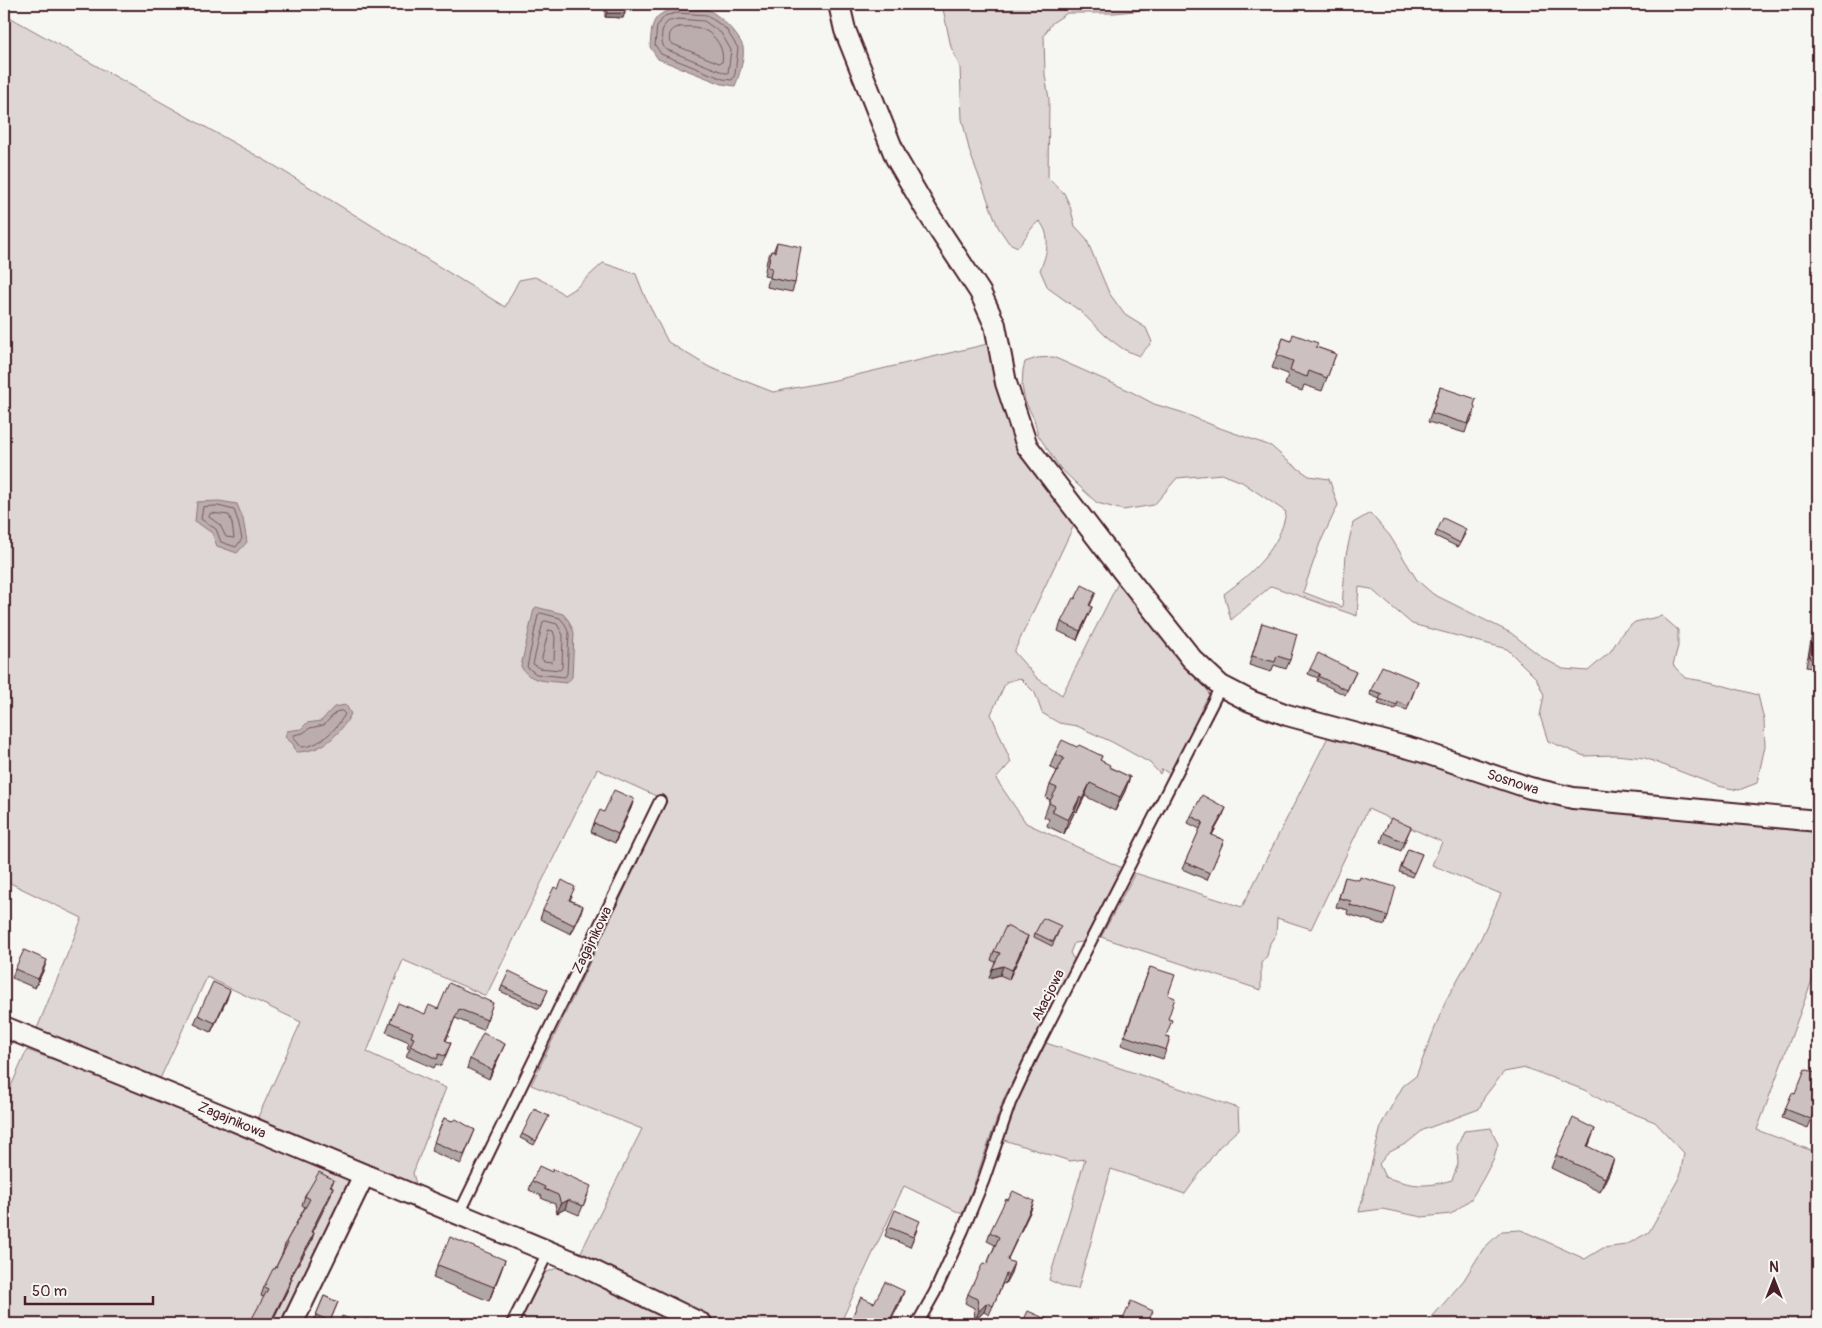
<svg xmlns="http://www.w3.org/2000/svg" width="1822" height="1328" viewBox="0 0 1822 1328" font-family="Pangolin,sans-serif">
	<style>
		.green { fill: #ddd6d5; stroke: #947a80 }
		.water { fill: #bbadae; stroke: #8e747a }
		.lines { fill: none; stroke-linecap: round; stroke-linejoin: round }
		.shore { stroke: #77585f; stroke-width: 1 }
		.lane-casing { stroke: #4a1f2b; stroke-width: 14 }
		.street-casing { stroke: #4a1f2b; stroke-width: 24 }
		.lane { stroke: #f6f6f2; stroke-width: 10 }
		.street { stroke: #f6f6f2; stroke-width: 20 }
		.wall { fill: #afa6a5; stroke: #4a1f2b }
		.shaded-wall { fill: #8f8786; stroke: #4a1f2b }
		.building { fill: #ccc1c0; stroke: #4a1f2b }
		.labels { text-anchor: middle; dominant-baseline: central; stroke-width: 4; stroke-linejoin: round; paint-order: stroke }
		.street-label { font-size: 14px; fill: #4a1f2b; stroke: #f6f6f2 }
	</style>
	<rect width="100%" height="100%" fill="#f6f6f2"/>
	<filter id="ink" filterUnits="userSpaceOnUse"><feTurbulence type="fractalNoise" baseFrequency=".02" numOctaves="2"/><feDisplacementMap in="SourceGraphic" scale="10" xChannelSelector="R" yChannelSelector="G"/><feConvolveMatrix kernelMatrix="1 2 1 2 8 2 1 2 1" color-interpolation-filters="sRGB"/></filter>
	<g filter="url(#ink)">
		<!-- green -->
		<g class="green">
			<path d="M942,4h221l-20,6 -29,3h-47l-15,10 -8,12 1,40 4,24 -1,79 16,15 6,13 5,20 11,12 23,55 16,22 21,13 6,14 -13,14 -16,-7 -16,-12 -27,-26 -32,-23 -8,-18c7,-15 12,-36 -1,-49 -9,7 -13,17 -21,26l-9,-4 -11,-16 -28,-74 -8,-34 -2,-52 -9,-20z"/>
			<path d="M4,14l271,152 230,141 14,-27 16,-3 16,8 13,10 13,-8 26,-24 33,11 9,23 23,45 41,25 64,25 58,-11 165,-39 55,142 23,41 -60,127 23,26 25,17 57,-114 88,108 3,9 -39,77 -9,-6 -2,5 -10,-11 -38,-21 -35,-16 -18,-3 -17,-10 -7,-20 -15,-15 -14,4 -15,32 20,48 -15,17 30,44 96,45 -39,74 -9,1 -4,10 5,8 -71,137 -32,92 -10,24 -58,-28 -64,138h-120l-143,-64 65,-131 -111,-44 136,-284 -70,-32 -111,227 -83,-36 -36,92 79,36 -33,85 4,15 -170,-68 11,-3 43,-95 -94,-45 -48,104 -123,-50 46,-113 -78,-38z"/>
			<path d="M1053,357l75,33 26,14 27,8 36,15 54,19 18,16 20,14 20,3 9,26 -18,38 -17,49 39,15 4,-52 7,-32 17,-10 20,23 27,44 16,14 78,39 32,25 20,11 25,2 22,-19 13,-20 12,-10 27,-6 16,14v16l-5,19 12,13 25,4 48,13 6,25 1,26 -8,37 -18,7 -21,-4 -73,-28 -30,-3 -31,1 -36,-15 -8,-25 4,-21 -8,-17 -29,-29 -95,-25 -41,-35 -12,-2 -2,29 -86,-30 -40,34 -7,-26c28,-21 56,-45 62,-82l-44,-30 -20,-8 -45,4 -23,27 -31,5 -26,-7 -37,-35 -22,-33 -4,-16 -9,-18 -3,-15 1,-16 2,-8 12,-4z"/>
			<path d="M1329,735l65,20 80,20 344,52v137l-61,166 61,23v171h-392l38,-44 19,-31 19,-18 19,-1 64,29 18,-11 23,-3 23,-13 31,-56 4,-23 -29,-31 -49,-19 -19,-12 -61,-23 -22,4 -19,24 -6,13 -56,21 -16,13 -19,10 -9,11 6,13c28,9 38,11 67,3l6,-16 -1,-17 7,-16 27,-3 7,16 -5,16 -10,19 -12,20 -20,15 -29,3 -40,-8 -23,3 23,-89 21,-37 13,-10 30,-76 35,-62 20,-44 -69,-29 10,-23 -74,-33 -57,120 -34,-11 -1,16 -6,9 -3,13 -6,7v27l-160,-53 34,-64 107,34z"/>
			<path d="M1046,1043l192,65 1,21 -20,18 -34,47 -74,-25 -33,120 -13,-2 -16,-7 36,-121 -15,2 -66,-21 10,-32z"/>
			<path d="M27,1050l178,64 162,72 -65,138h-298v-222z"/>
			<path d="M559,1267l126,57h-168l25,-50z"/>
		</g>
		<!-- water -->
		<g class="water">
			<path d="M676,8c10,0 22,-1 32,2 11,4 32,26 35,37 2,10 -4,30 -8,39l-13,-2 -64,-25 -8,-12c2,-24 1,-32 26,-39z"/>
			<path d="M219,501l18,3 6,15 4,23 -10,11 -20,-7 -5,-13 -17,-12 2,-19z"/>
			<path d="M536,607l27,7 6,7 5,12 -2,44 -5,6c-15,-2 -39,0 -46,-17l13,-57z"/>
			<path d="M346,705l5,9c-12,21 -28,38 -55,38l-3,-8 -8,-7 2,-6 14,-2 6,-6 14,-2 13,-14z"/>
		</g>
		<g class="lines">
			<!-- shore -->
			<g class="shore">
				<path d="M677,13l30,2 19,14 12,19 -3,26 -3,6 -9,-1 -62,-25 -6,-9 2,-19 8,-10z"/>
				<path d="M678,19l26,2 17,12 10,17 -3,23h-3l-60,-24c-5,-7 -5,-23 4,-28 1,0 8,-2 9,-2z"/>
				<path d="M679,27c6,0 14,-1 20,1 15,4 26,20 23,34l-3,1 -49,-20c-2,-8 0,-14 9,-16z"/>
				<path d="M218,506l16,4 4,11 4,18 -6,8 -15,-5 -5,-13 -15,-10 2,-12z"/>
				<path d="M211,513l18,2 3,8 2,15 -8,-1 -6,-12 -11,-8z"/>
				<path d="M541,613l19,5 5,6 4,10 -2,40 -2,3 -29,-3 -9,-7 11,-52z"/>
				<path d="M546,621l11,3 6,11 -1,33 -2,2 -21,-2 -6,-4 10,-42z"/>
				<path d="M549,630l4,1 2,6 -1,23 -2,2 -8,-1 -2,-2z"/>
				<path d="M342,711l3,3c-9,16 -26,33 -44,33l-7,-9v-3l9,-2 7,-5 14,-3 12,-13z"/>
			</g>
			<defs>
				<g id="lane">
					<path d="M459,1214l201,-413"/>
					<path d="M512,1324l36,-72"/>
					<path d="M917,1324l18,-32 28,-62 21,-51 26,-76 21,-45 190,-372"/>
				</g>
				<g id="street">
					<path d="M839,4l6,26 51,128 32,55 52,79 15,33 11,58 21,63 97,127 68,86 29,27 29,15 37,14 133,36 110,37 43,10 245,23"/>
					<path d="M4,1027l200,81 377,157 121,59"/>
					<path d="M292,1324l72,-149"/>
				</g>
			</defs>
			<!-- lane casing -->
			<use href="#lane" class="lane-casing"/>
			<!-- street casing -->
			<use href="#street" class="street-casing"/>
			<!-- lane -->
			<use href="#lane" class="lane"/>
			<!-- street -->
			<use href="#street" class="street"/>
		</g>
		<!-- wall -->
		<g class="wall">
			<path d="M605,4h20l-2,14 -18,-1z"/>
			<path d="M777,242l18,41 -3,9 -25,-5 2,-10 -5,-1 3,-16 4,-9 2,1z"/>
			<path d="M1283,338l8,3 25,6 20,7 -14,37 -18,-6 -2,6 -17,-6 3,-11 -16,-6z"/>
			<path d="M1440,387l34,18 -4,18 -2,1 -3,9 -37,-11z"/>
			<path d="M1437,531l28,3 -7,13 -23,-11z"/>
			<path d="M1096,592l-6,14 2,1 -4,9 -11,24 -19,-9 3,-9 14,-23z"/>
			<path d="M1262,623l28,37 -4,9 -12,-4 -3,7 -22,-7z"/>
			<path d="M1814,631h4v38l-12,-2 5,-27z"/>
			<path d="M1310,669l46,3 -11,23 -28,-14 1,-3 -10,-4z"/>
			<path d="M1418,681l-11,29 -11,-3 -1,2 -17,-5 2,-5 -10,-4 1,-5z"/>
			<path d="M1077,747l25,9 -2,4 9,7 21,10 -5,14 -10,20 -30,-15 -8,16 -2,-1 -11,23 -17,-8 2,-7 -5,-2 6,-17 -4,-2 4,-13 7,-14 -7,-4 5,-13z"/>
			<path d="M634,799l-3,9 -16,35 -24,-11 3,-9z"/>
			<path d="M1223,815l-11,20 12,5 -17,40 -25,-11 18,-40 -12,-6 3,-7z"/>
			<path d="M1411,827l-10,24 -20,-9 3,-9z"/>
			<path d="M1408,849l14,5 -10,23 -13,-5z"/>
			<path d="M1345,877l43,39 -3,9 -38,-11 1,-4 -12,-3z"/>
			<path d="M572,896l-2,4 13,6 -3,10 -9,18 -31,-15 3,-9z"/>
			<path d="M1059,931l-7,15 -18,-9 1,-4z"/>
			<path d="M1028,936l-3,9 -16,34 -9,-4 -11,3 6,-16 -4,-2 3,-9z"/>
			<path d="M1150,967l18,28v24l-2,17 4,1 -7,22 -42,-14z"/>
			<path d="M15,969h29l-9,19 -23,-10z"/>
			<path d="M502,986l46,4 -9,19 -39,-18z"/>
			<path d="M227,999l-16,33 -17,-8 4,-9z"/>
			<path d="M493,1003l-10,27 -28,-12 -9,23 5,2 -4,10 -6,13 -5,-2 -2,4 -28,-12 4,-8 -3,-1 2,-5 -23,-10 4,-10 35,-8 13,-5z"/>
			<path d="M501,1053l-12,26 -22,-11 3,-9z"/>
			<path d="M1792,1093l26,9 -10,26 -26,-10z"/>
			<path d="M444,1118l31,12 -14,34 -30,-13z"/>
			<path d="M547,1120l-13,25 -14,-7 2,-4z"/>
			<path d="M1590,1142l-2,5 26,12 -5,14 -9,19 -49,-24 5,-13z"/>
			<path d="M334,1180l-3,7h2l-3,10 -18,35 2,1 -3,9 -20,35 -2,10 -17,35 -8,-25 -3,-1 3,-9 11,-18 8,-17v-1l3,-9 19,-35 -3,-2 3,-9z"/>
			<path d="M532,1181l56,14 -9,20 -14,-6 -8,4 -2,-9 -14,-6 1,-2 -13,-6z"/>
			<path d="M1031,1210l-24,50 7,3 -9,21 -2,-1 -14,32 -5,-3 -9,8 -1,-12 -9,-5 3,-9 19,-30 8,-19 -8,-4 3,-9z"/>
			<path d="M888,1227l29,3 -7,17 -25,-11z"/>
			<path d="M505,1260l-16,41 -56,-23 5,-13z"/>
			<path d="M904,1291l-5,14 -10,19h-40l3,-7 22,-14z"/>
			<path d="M324,1296l14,6 -9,22h-5l-10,-4z"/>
		</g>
		<!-- shaded-wall -->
		<g class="shaded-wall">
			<path d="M607,13h18l-2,5 -18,-1z"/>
			<path d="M1474,414l-4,9 -3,1 4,-9z"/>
			<path d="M1092,607l-4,9 -11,24 3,-9z"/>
			<path d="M1130,777l-5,14 -10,20 5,-14z"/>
			<path d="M1090,783l-5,13 -8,16 5,-13z"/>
			<path d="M1080,797l-5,14 -11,23 4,-14z"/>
			<path d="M634,799l-3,9 -16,35 3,-9z"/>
			<path d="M1226,808l-3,7 -15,27 3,-7z"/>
			<path d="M583,906l-3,10 -9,18 3,-9z"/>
			<path d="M1028,936l-3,9 -16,34 3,-9z"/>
			<path d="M47,960l-3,9 -9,19 3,-9z"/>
			<path d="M1003,966l-3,9 -11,3 3,-9z"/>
			<path d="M230,990l-3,9 -16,33 4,-9z"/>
			<path d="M505,1044l-4,9 -12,26 3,-9z"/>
			<path d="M1595,1129l-5,13 -8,18 5,-14z"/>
			<path d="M1614,1159l-5,14 -9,19 5,-14z"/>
			<path d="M333,1187l-3,10 -22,44 3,-9z"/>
			<path d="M568,1200l-3,9 -8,4 4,-9z"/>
			<path d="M1034,1201l-3,9 -28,59 4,-9z"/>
			<path d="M314,1233l-3,9 -25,44 4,-9z"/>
			<path d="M505,1260l-5,14 -11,27 5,-14z"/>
			<path d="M1014,1263l-3,10 -6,11 3,-9z"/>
			<path d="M292,1278l-3,9 -19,37h-1z"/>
			<path d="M904,1291l-5,14 -10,19h-1z"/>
			<path d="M987,1303l-3,9 -9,8 4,-9z"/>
		</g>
		<!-- building -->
		<g class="building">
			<rect x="607" y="4" width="18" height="9"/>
			<path d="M777,242l24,5 -6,36 -25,-5 2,-10 -4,-1 3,-16 4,1z"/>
			<path d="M1293,334l25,9 -2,4 20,7 -9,24 -18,-7 -2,6 -17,-6 3,-10 -16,-6 6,-17 8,3z"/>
			<path d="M1440,387l36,12 -2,6 1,3 -1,6 -3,1 -3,9 -36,-11z"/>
			<path d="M1443,518l23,11 -6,14 -23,-12z"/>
			<path d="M1082,585l14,7 -7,13 3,2 -12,24 -19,-9 12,-24 2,1z"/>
			<path d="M1262,623l35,11 -7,26 -13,-4 -2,6 -23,-6z"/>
			<path d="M1814,631h4v29l-9,-2z"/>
			<path d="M1318,653l38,19 -9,18 -29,-14 2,-2 -10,-5z"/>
			<path d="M1382,666l36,15 -10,25 -10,-4 -1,3 -18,-6 3,-5 -11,-4z"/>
			<path d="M1062,740l15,7 2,-2 23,11 -2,4 10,5 -1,2 21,10 -10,20 -30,-14 -8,16 -2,-2 -12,23 -16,-8 3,-6 -6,-3 8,-15 -7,-3 14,-27 -9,-4z"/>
			<path d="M614,790l20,9 -16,35 -24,-11 6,-13 4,2z"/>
			<path d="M1202,795l24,13 -15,27 13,5 -14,33 -25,-11 18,-40 -12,-6z"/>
			<path d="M1391,818l20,9 -7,15 -20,-9z"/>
			<path d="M1408,849l14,5 -8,19 -13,-6z"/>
			<path d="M1345,877l14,3 1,-3 36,10 -8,29 -38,-11 1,-4 -12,-3z"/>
			<path d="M562,880l13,7 -6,13 14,6 -9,19 -31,-15 11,-23 4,2z"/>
			<path d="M1043,918l18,8 -8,16 -18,-9z"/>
			<path d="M1006,926l22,10 -16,34 -9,-4 -11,3 8,-16 -6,-2z"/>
			<path d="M24,950l23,10 -9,19 -23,-10z"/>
			<path d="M1150,967l25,8 -7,20 7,3 -7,21 4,1 -6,16 4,1 -4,13 -41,-14z"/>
			<path d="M509,971l39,19 -7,15 -39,-19z"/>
			<path d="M213,982l17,8 -15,33 -17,-8z"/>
			<path d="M449,983l44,20 -6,17 -28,-11 -14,31 6,3 -6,13 -6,-2 -2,5 -27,-13 4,-8 -3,-1 2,-5 -23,-10 8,-19 27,11 4,-9 9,4z"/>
			<path d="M483,1033l22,11 -13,26 -22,-11z"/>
			<path d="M1805,1069l13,5v27l-7,18 -26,-10 7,-16 3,1z"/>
			<path d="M534,1109l15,7 -13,25 -14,-7z"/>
			<path d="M444,1118l8,3 4,-2 19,11 -11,25 -30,-13z"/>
			<path d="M1573,1118l22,11 -8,17 27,13 -9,19 -49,-23z"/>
			<path d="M539,1166l13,6 1,-3 38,17 -8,20 -15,-6 -7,4 -3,-9 -14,-6 1,-2 -13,-6z"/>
			<path d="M319,1172l15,8 -4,6 3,1 -22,45 3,1 -24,44 2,1 -21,43 2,1 -1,2h-23l19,-35 -4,-2 9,-18h2l13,-26 -2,-1 24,-43 -5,-3z"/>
			<path d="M1013,1191l21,10 -27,59 7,3 -6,12 -2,-1 -13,32 -6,-3 -8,8 -2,-12 -9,-5 15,-31 4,1 12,-27 -9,-5 16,-33 2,1z"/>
			<path d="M895,1210l25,11 -7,16 -25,-10z"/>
			<path d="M450,1237l55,23 -11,27 -56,-22z"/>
			<path d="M885,1282l19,9 -16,33h-34l3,-5 -5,-2 9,-20 13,6z"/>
			<path d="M324,1296l14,6 -8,19 -14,-6z"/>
			<path d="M1131,1301l22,10 -6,13h-26z"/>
			<path d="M1028,1311l25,11v2h-31z"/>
			<path d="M342,1316l20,8h-23z"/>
			<path d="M366,1319l11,5h-14z"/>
		</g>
	</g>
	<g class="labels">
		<!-- street labels -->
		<g class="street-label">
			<text transform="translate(1513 782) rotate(18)">Sosnowa</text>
			<text transform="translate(592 940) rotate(-64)">Zagajnikowa</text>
			<text transform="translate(1048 995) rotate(-63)">Akacjowa</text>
			<text transform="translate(232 1120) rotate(23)">Zagajnikowa</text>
		</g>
	</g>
	<!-- margin -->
	<rect width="1822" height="1328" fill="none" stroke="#f6f6f2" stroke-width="20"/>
	<rect x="10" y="10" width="1802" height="1308" fill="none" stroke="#4a1f2b" stroke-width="2" filter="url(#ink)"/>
	<!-- north arrow -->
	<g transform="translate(1774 1280)" stroke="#f6f6f2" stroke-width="4" paint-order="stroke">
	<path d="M0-4L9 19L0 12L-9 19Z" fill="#4a1f2b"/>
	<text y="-8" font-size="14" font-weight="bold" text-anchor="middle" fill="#4a1f2b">N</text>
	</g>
	<!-- scale -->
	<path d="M25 1296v8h128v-8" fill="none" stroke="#4a1f2b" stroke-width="2.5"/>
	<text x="32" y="1296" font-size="15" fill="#4a1f2b" stroke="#f6f6f2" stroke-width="4" paint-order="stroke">50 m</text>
</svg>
